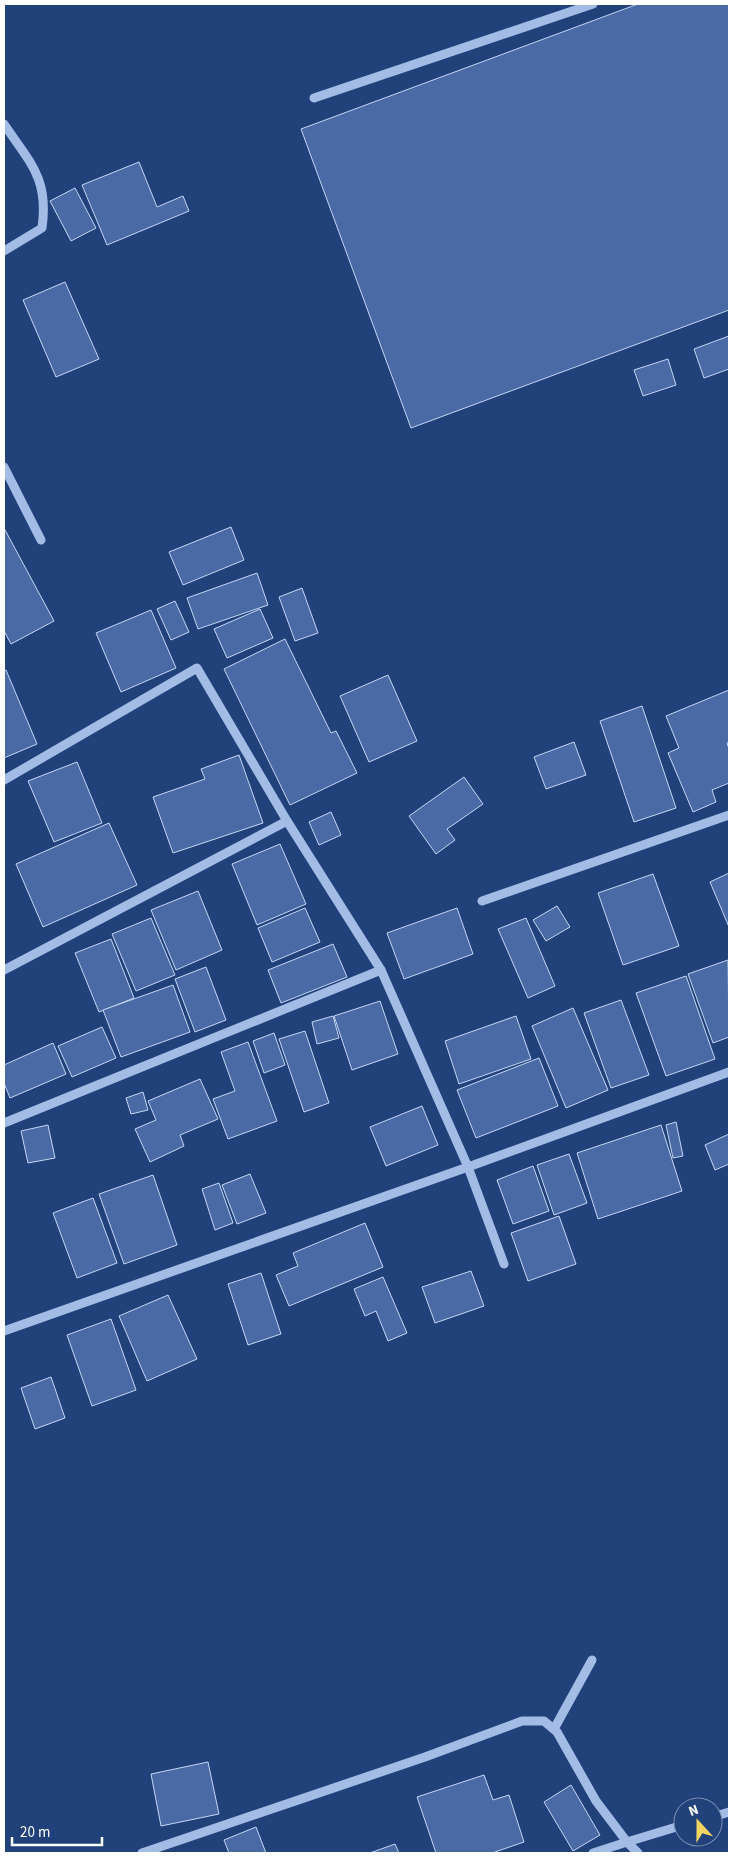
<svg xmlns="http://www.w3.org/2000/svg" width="733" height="1857" viewBox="0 0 733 1857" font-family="'Source Sans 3',sans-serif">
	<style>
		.building { fill: #496aa4; stroke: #c6d7f5 }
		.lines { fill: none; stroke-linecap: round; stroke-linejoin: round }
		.minor { stroke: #a3bce6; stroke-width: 9 }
	</style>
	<rect width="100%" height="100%" fill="#21417b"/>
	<!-- building -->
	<g class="building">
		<path d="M638,4h91v306l-318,118 -110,-299z"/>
		<path d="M139,162l18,45 26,-11 6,15 -82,34 -25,-60z"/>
		<path d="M75,188l21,40 -25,13 -21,-40z"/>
		<path d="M65,282l34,77 -43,18 -33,-77z"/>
		<path d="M729,336v33l-25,9 -10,-29z"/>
		<path d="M668,359l8,26 -33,11 -9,-26z"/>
		<path d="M231,527l13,33 -61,25 -14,-33z"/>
		<path d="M4,528l50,93 -43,23 -7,-13z"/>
		<path d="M257,573l11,32 -70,24 -11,-31z"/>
		<path d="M302,588l16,45 -23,8 -16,-44z"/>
		<path d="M175,601l14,31 -18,8 -14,-31z"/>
		<path d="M260,609l13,29 -46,20 -13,-29z"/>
		<path d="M151,610l25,58 -55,24 -25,-59z"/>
		<path d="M285,639l46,94 5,-2 21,42 -67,32 -66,-136z"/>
		<path d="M6,670l31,74 -33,14v-87z"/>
		<path d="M388,675l29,66 -48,21 -29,-66z"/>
		<path d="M729,690v52l-2,1 2,6v34l-17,7 4,12 -23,10 -25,-59 11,-5 -13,-32z"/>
		<path d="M642,706l34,102 -42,14 -34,-101z"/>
		<path d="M574,742l12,33 -40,14 -12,-32z"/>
		<path d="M239,755l24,68 -90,30 -20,-56 52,-18 -4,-10z"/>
		<path d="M77,762l25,61 -48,19 -26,-61z"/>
		<path d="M464,777l19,27 -36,25 8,11 -19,14 -27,-38z"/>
		<path d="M331,812l10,23 -22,10 -10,-23z"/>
		<path d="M109,823l28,62 -94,42 -27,-63z"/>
		<path d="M280,844l26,60 -49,21 -25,-61z"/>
		<path d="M729,873v54l-19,-45z"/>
		<path d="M653,874l26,72 -56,19 -25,-72z"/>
		<path d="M198,891l24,59 -46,20 -25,-60z"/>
		<path d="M557,906l13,21 -24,14 -13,-21z"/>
		<path d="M305,908l15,34 -48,20 -14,-34z"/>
		<path d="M457,908l16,46 -69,25 -17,-46z"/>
		<path d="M151,918l24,57 -39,16 -24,-57z"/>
		<path d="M526,918l29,68 -27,12 -30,-69z"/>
		<path d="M111,939l23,59 -35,14 -24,-59z"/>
		<path d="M333,944l14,33 -66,26 -13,-33z"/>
		<path d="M728,960l1,77 -16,6 -25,-69z"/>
		<path d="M206,967l20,53 -31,12 -20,-53z"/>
		<path d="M686,976l29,83 -49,17 -30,-83z"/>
		<path d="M173,985l17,47 -69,25 -18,-47z"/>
		<path d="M621,1000l28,75 -38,13 -27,-75z"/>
		<path d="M380,1001l18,53 -46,16 -18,-54z"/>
		<path d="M573,1008l35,82 -42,18 -34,-82z"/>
		<path d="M333,1016l6,22 -22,6 -5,-22z"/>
		<path d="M516,1016l15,43 -72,25 -14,-43z"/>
		<path d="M102,1027l14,31 -44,19 -14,-31z"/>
		<path d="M305,1031l24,72 -25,9 -25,-73z"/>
		<path d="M274,1033l11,32 -21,8 -11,-32z"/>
		<path d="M248,1042l29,79 -49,18 -15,-40 22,-8 -14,-39z"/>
		<path d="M53,1043l13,31 -56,24 -6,-15v-18z"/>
		<path d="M539,1058l19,48 -82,32 -19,-48z"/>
		<path d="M200,1079l18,40 -38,16 4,11 -34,16 -15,-33 21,-9 -8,-19z"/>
		<path d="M143,1092l5,18 -17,4 -5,-16z"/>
		<path d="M422,1106l16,39 -52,21 -16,-39z"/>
		<path d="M676,1122l7,34 -10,2 -7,-33z"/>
		<path d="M48,1125l7,33 -27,5 -7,-32z"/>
		<path d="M661,1125l21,66 -84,28 -21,-66z"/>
		<path d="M729,1134v30l-14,6 -10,-25z"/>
		<path d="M569,1154l18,49 -33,12 -17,-50z"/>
		<path d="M533,1166l16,45 -36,13 -16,-44z"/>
		<path d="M250,1174l16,39 -29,11 -15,-39z"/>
		<path d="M153,1175l24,70 -53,19 -25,-70z"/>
		<path d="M219,1183l14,40 -18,7 -13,-41z"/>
		<path d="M93,1198l24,65 -40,15 -24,-65z"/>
		<path d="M559,1216l17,48 -48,17 -17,-48z"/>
		<path d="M365,1223l18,44 -94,39 -13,-31 22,-9 -5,-13z"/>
		<path d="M471,1271l13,35 -49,17 -13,-36z"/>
		<path d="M261,1273l20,61 -33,11 -20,-61z"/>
		<path d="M383,1277l24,56 -19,8 -12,-30 -11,5 -11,-27z"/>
		<path d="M168,1295l29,64 -50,22 -28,-65z"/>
		<path d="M111,1319l25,71 -44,16 -25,-71z"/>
		<path d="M51,1377l14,41 -30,11 -14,-41z"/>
		<path d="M208,1762l11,52 -58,12 -10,-52z"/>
		<path d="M484,1775l9,25 16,-5 15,47 -32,11h-56l-19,-56z"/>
		<path d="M571,1785l29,50 -27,16 -29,-49z"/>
		<path d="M256,1827l10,26h-37l-5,-13z"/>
		<path d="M395,1844l4,9h-29z"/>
	</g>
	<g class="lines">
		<!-- minor -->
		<g class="minor">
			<path d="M314,98l279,-94"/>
			<path d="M4,124c26,39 45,54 38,104l-38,23"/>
			<path d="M4,467l37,73"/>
			<path d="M4,780l193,-112 90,153 94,149 87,197 36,97"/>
			<path d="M482,901l247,-86"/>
			<path d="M4,970l283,-149"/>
			<path d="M4,1123l377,-153"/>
			<path d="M4,1331l464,-164 261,-95"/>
			<path d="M554,1729l38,-69"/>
			<path d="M713,1817l16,-5"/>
			<path d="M142,1853l283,-96 97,-36h22l13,11 39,69 31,41 56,-17"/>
			<path d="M593,1853l34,-11 11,11"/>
		</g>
	</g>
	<!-- border -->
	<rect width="733" height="1857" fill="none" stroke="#ffffff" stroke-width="10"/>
	<!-- north arrow -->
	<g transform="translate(698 1822) rotate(339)"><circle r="24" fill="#21417b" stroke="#7a8db0"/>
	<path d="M0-4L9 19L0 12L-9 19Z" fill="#f3d564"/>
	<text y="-8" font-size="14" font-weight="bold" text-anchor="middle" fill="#ffffff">N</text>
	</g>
	<!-- scale -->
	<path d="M12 1837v8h90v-8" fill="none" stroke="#ffffff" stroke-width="2.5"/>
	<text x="20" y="1837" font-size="15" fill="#ffffff" stroke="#21417b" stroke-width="4" paint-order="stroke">20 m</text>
</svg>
